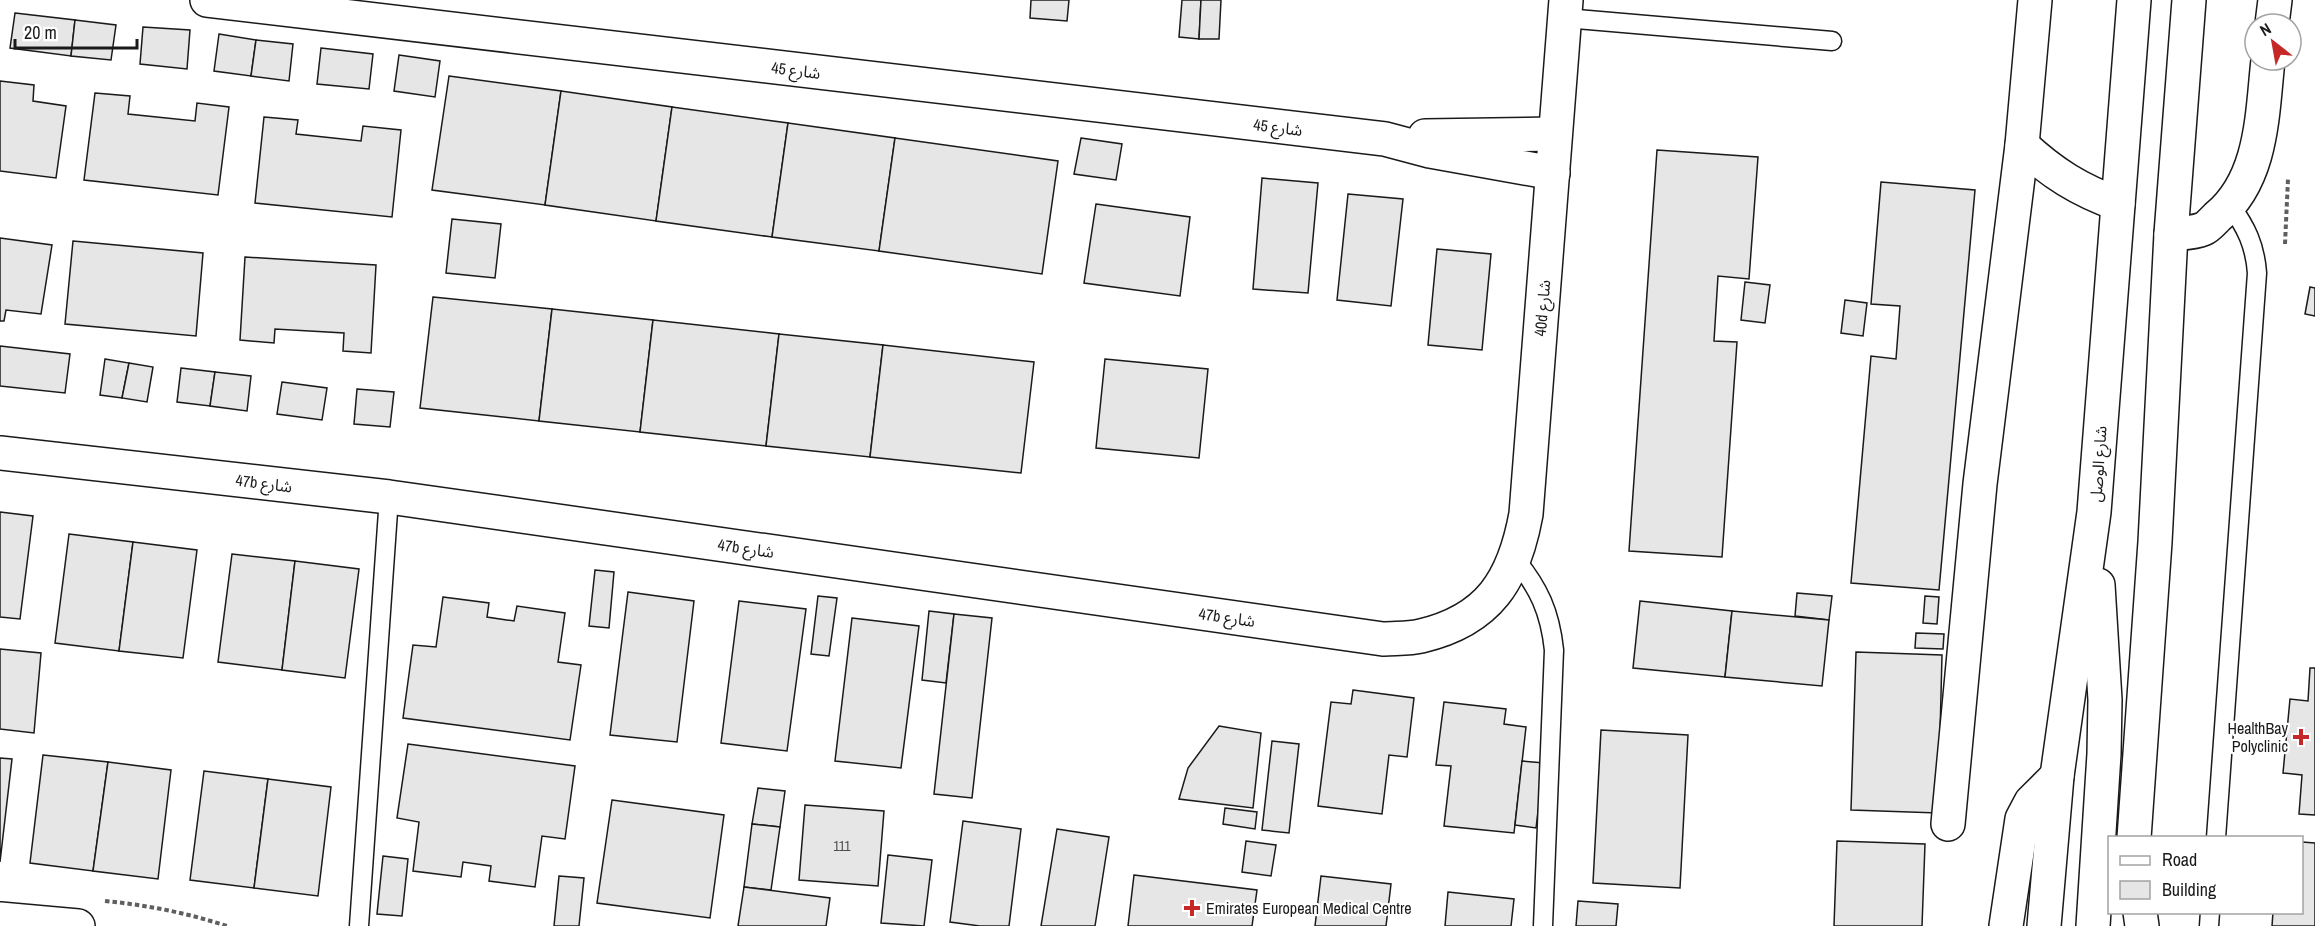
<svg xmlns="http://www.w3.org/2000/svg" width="2315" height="926" viewBox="0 0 2315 926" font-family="'Archivo Narrow','Noto Sans Arabic',sans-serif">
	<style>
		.building { fill: #e6e6e6; stroke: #1a1a1a; stroke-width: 1.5 }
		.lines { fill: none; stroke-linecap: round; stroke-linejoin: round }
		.lane-casing { stroke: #1a1a1a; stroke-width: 21 }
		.street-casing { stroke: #1a1a1a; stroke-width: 36 }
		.primary-casing { stroke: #1a1a1a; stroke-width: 36 }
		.path { stroke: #5f5f5f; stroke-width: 4; stroke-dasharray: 4.5 3; stroke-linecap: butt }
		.lane { stroke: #fff; stroke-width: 18 }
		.street { stroke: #fff; stroke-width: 33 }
		.primary { stroke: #fff; stroke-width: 33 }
		.poi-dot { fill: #c62828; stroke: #fff; stroke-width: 2 }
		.labels { text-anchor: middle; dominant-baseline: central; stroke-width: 4.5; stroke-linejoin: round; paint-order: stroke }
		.number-label { font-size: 14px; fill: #4d4d4d }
		.street-label { font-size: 16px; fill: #1a1a1a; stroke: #fff }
		.poi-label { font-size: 16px; fill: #1a1a1a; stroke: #fff; text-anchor: end }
	</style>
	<rect width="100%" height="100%" fill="#fff"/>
	<!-- building -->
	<g class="building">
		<path d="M1031,0h38l-2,21 -37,-3z"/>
		<path d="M1182,0h19l-2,39 -20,-2z"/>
		<path d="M1201,0h20l-2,39h-20z"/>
		<path d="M15,13l60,7 -4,36 -61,-8z"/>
		<path d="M75,20l41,5 -5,35 -40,-4z"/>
		<path d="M143,27l47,3 -3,39 -47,-5z"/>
		<path d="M219,34l37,6 -5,36 -37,-5z"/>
		<path d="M256,40l37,4 -4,37 -38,-5z"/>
		<path d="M321,48l52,6 -4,35 -52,-5z"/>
		<path d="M399,55l41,6 -5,36 -41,-6z"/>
		<path d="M449,76l112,15 -16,114 -113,-15z"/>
		<path d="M0,81l34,4 -1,16 33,5 -10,72 -56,-7z"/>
		<path d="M561,91l111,16 -16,114 -111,-16z"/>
		<path d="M95,93l35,3 -2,18 67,7 2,-18 32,4 -11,88 -134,-15z"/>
		<path d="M672,107l116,16 -16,114 -116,-16z"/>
		<path d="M264,117l34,3 -2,14 65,7 2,-15 38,4 -9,87 -137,-14z"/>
		<path d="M788,123l107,15 -16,113 -107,-14z"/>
		<path d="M895,138l163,23 -16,113 -163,-23z"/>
		<path d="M1081,138l41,6 -6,36 -42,-6z"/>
		<path d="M1657,150l101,7 -9,122 -31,-3 -4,65 23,1 -15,215 -93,-6z"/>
		<path d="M1262,178l56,5 -10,110 -55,-4z"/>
		<path d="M1881,182l94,8 -36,400 -88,-7 20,-227 25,3 4,-53 -29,-2z"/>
		<path d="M1348,194l55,5 -12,107 -54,-6z"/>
		<path d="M1096,204l94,13 -10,79 -96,-13z"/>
		<path d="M452,219l49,5 -6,54 -49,-5z"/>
		<path d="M0,238l52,7 -11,69 -35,-4 -2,11h-4z"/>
		<path d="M73,241l130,12 -7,83 -131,-12z"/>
		<path d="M1437,249l54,5 -9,96 -54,-5z"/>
		<path d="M245,257l131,8 -5,88 -28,-2 1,-18 -69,-4 -1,14 -34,-3z"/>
		<path d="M1745,282l25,3 -5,38 -24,-3z"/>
		<path d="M2310,287l5,1v28l-10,-2z"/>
		<path d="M433,297l119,12 -13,112 -119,-13z"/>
		<path d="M1845,300l22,3 -4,33 -22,-3z"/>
		<path d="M552,309l101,11 -13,112 -101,-11z"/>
		<path d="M653,320l126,14 -13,112 -126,-14z"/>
		<path d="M779,334l104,11 -13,112 -104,-11z"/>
		<path d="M883,345l151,17 -13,111 -151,-16z"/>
		<path d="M0,346l70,8 -5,39 -65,-7z"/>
		<path d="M105,359l24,4 -7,35 -22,-3z"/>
		<path d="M1105,359l103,10 -9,89 -103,-10z"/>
		<path d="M129,363l24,4 -6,35 -25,-4z"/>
		<path d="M181,368l34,4 -5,34 -33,-4z"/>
		<path d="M215,372l36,4 -4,35 -37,-5z"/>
		<path d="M282,382l45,6 -5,32 -45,-6z"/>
		<path d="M357,389l37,3 -4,35 -36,-3z"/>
		<path d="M0,512l33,4 -13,103 -20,-2z"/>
		<path d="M69,534l64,8 -14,109 -64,-8z"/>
		<path d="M133,542l64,8 -14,108 -64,-7z"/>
		<path d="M232,554l63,7 -13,109 -64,-8z"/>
		<path d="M295,561l64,8 -14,109 -63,-8z"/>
		<path d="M595,570l19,2 -5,56 -20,-2z"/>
		<path d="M628,592l66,9 -17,141 -67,-7z"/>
		<path d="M1797,593l35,3 -3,24 -34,-4z"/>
		<path d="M818,596l19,2 -8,58 -18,-2z"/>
		<path d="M1925,596l14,1 -2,27 -14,-1z"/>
		<path d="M443,597l46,6 -2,14 27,4 3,-15 48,7 -7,49 23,3 -11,75 -167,-22 10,-73 23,2z"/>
		<path d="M739,601l67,8 -19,142 -66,-8z"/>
		<path d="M1640,601l92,10 -7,66 -92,-9z"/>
		<path d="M929,611l25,3 -8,69 -24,-3z"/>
		<path d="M1732,611l97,9 -7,66 -97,-9z"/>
		<path d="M954,614l38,4 -20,180 -38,-4z"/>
		<path d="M852,618l67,8 -18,142 -66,-7z"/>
		<path d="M1916,633l28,1 -1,15 -28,-1z"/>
		<path d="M0,649l41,4 -7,80 -34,-4z"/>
		<path d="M1856,652l86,3 -4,158 -87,-3z"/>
		<path d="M2310,668h5v147l-16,-1 3,-39 -19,-2 7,-74 18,2z"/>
		<path d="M1353,690l61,8 -7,59 -18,-2 -7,59 -64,-8 13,-104 20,2z"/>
		<path d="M1444,702l62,7 -2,15 22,3 -12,106 -70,-7 7,-60 -15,-1z"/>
		<path d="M1219,726l42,7 -8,75 -74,-9 9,-31z"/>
		<path d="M1601,730l87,5 -8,153 -87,-5z"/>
		<path d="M1272,741l27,3 -10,89 -27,-3z"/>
		<path d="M408,744l167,22 -10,73 -23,-3 -7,51 -46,-6 2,-15 -28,-4 -2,15 -48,-6 6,-49 -22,-4z"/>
		<path d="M43,755l65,7 -15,109 -63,-8z"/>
		<path d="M0,758l12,1 -12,103z"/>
		<path d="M1522,761l22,2 -8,65 -21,-3z"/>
		<path d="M108,762l63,8 -13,109 -65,-8z"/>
		<path d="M204,771l64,8 -14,109 -64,-8z"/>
		<path d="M268,779l63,8 -13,109 -64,-8z"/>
		<path d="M758,788l27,3 -5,36 -28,-3z"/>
		<path d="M612,800l112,15 -14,103 -113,-15z"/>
		<path d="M805,805l79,6 -6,75 -79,-6z"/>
		<path d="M1225,808l32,4 -2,17 -32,-5z"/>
		<path d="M963,821l58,8 -12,97h-29l-30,-4z"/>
		<path d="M752,824l28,3 -9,63 -27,-3z"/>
		<path d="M1057,829l52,8 -14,89h-54z"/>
		<path d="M1246,841l30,4 -5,31 -29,-4z"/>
		<path d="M1837,841l88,3 -3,82h-88z"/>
		<path d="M2302,842l13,1v83h-43l1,-14h29z"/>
		<path d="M888,855l44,5 -8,66 -43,-3z"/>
		<path d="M383,856l25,3 -6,57 -25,-2z"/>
		<path d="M1134,875l123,15 -5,36h-124z"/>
		<path d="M559,876l25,2 -5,48h-25z"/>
		<path d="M1321,876l70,8 -5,42h-71z"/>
		<path d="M744,887l86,11 -4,28h-88z"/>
		<path d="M1448,892l66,7 -3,27h-66z"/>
		<path d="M1578,901l40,3 -2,22h-40z"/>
	</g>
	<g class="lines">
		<defs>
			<g id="lane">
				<path d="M1565,18l267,23"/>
				<path d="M1515,559c24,29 35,53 39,91l-11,276"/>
				<path d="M2216,838l41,-565c-2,-28 -11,-46 -27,-68"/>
				<path d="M359,926l30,-429"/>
				<path d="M2209,926l1,-14"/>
			</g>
			<g id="street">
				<path d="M207,0l1178,139 45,12 123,22"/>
				<path d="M2272,24l3,-24"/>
				<path d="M1425,136l130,-2"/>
				<path d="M2022,145c30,28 57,45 96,59"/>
				<path d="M2171,234c9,-1 23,-1 32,-5 5,-2 10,-8 14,-12 46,-38 45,-103 51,-157"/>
				<path d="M0,453l389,44 994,142c13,-1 26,0 38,-3 68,-16 93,-56 105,-122l40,-514"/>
				<path d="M1948,824l32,-340 42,-339 13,-145"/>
				<path d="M0,919l78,7"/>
			</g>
			<g id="primary">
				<path d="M2134,838l21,-296 16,-308 18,-234"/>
				<path d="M2140,912l2,14"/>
				<path d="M2006,926l16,-107 9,-17 26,-26"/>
				<path d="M2044,926l13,-150 37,-264 40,-512"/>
				<path d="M2093,926l11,-172 1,-54 -7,-115"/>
			</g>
		</defs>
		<!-- lane casing -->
		<use href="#lane" class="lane-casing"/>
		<!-- street casing -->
		<use href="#street" class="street-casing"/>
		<!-- primary casing -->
		<use href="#primary" class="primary-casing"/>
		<!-- path -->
		<g class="path">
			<path d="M2285,244l3,-65"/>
			<path d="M105,901c42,4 82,12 122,25"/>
		</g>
		<!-- lane -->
		<use href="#lane" class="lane"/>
		<!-- street -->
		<use href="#street" class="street"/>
		<!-- primary -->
		<use href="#primary" class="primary"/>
	</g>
	<!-- markers -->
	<g class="poi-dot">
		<path d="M2298 728h6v6h6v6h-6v6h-6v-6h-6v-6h6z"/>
		<path d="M1189 899h6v6h6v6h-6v6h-6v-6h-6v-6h6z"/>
	</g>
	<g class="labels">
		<!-- number labels -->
		<g class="number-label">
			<text x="842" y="846">111</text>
		</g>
		<!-- street labels -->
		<g class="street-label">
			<text transform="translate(796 70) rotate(7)">شارع 45</text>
			<text transform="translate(1278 127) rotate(7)">شارع 45</text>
			<text transform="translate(1542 308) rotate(-85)">40d شارع</text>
			<text transform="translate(2098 464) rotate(-86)">شارع الوصل</text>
			<text transform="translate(264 483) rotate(7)">47b شارع</text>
			<text transform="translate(746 548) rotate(8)">47b شارع</text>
			<text transform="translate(1227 617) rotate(8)">47b شارع</text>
		</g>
		<!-- poi labels -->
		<g class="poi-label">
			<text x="2288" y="728">HealthBay<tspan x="2288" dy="18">Polyclinic</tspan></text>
			<text x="1206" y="908" text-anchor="start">Emirates European Medical Centre</text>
		</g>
	</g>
	<!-- legend -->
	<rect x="2108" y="836" width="195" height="78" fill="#ffffff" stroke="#a3a3a3" stroke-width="1.5"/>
	<rect x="2120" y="856" width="30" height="9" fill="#ffffff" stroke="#a3a3a3" stroke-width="1.5"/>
	<text x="2162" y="866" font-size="18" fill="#1a1a1a">Road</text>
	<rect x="2120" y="881" width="30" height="18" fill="#e6e6e6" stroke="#a3a3a3" stroke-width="1.5"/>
	<text x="2162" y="896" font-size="18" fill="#1a1a1a">Building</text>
	<!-- north arrow -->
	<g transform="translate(2273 42) rotate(329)"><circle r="28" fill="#ffffff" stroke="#a3a3a3" stroke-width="1.5"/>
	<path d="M0-4.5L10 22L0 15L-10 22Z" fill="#c62828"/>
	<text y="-9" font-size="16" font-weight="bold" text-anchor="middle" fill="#1a1a1a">N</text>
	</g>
	<!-- scale -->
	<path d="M15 39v9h122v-9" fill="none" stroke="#1a1a1a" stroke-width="3"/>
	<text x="24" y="39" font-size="18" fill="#1a1a1a" stroke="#ffffff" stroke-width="4.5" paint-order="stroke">20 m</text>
</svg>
